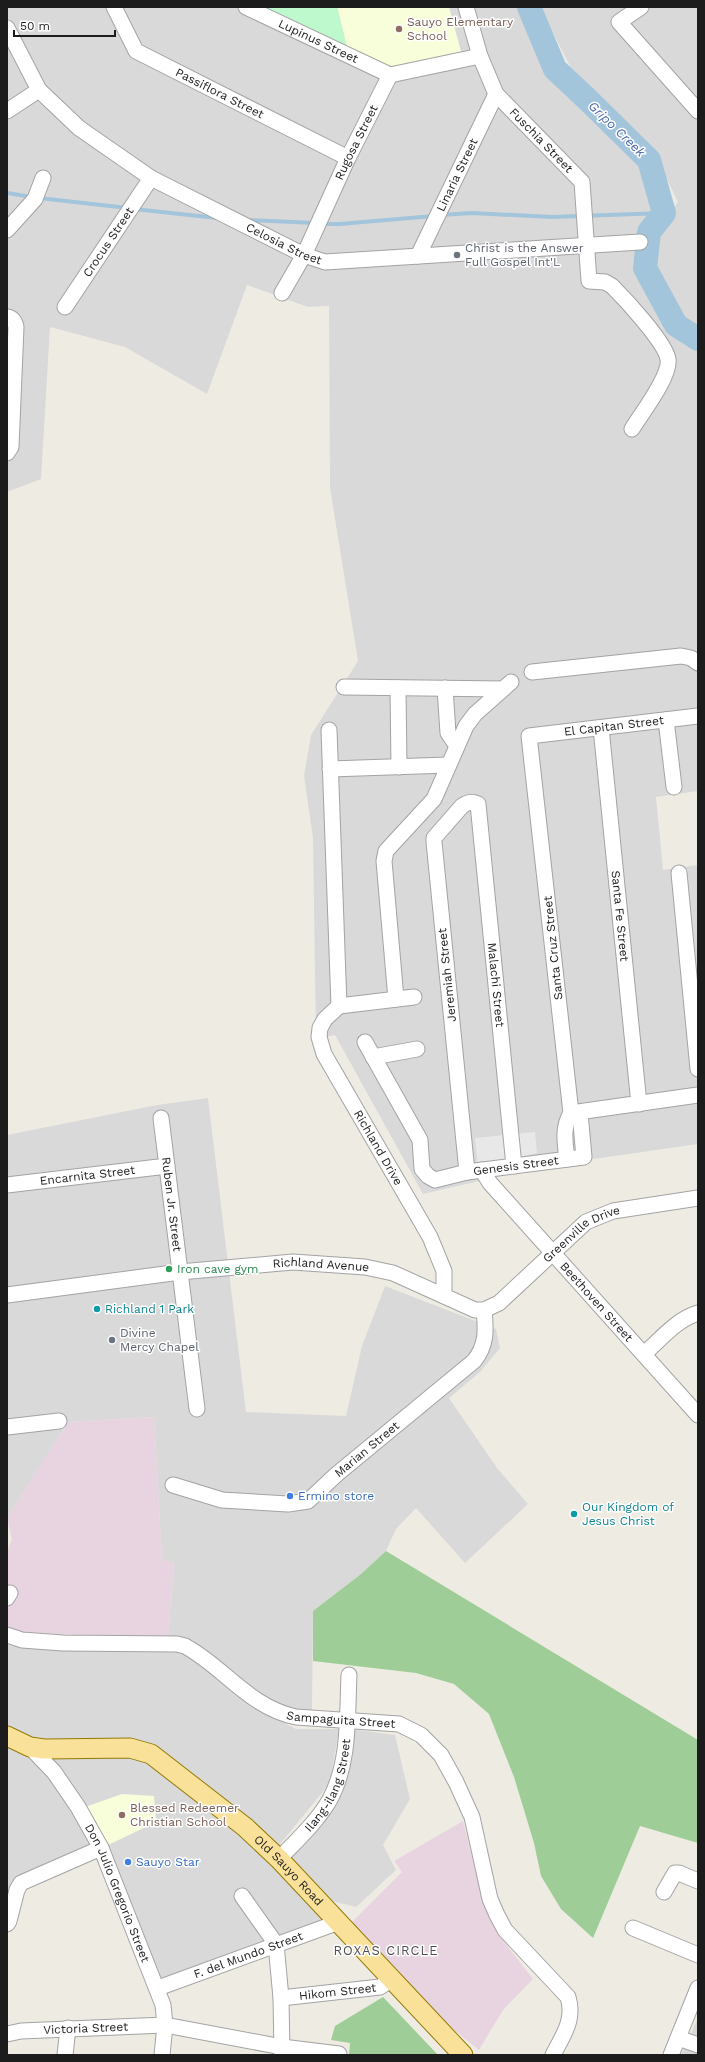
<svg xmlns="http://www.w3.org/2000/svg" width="705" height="2062" viewBox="0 0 705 2062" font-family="'Work Sans',sans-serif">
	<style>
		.residential { fill: #dad9d9 }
		.industrial { fill: #e7d4e0 }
		.education { fill: #f8feda }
		.forest { fill: #9ecd97 }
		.park { fill: #bef8cd }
		.parking { fill: #e8e8e8 }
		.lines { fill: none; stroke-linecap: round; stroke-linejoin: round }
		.stream { stroke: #a3c5db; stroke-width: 4 }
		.river { stroke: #a3c5db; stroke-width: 24 }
		.minor-casing { stroke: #a3a3a3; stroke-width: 17 }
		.major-casing { stroke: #927b02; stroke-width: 21 }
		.minor { stroke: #fff; stroke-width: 15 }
		.major { stroke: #fae19a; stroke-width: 19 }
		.education-dot { fill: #8d6e63; stroke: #fff; stroke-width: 1.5 }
		.worship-dot { fill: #6b7280; stroke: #fff; stroke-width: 1.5 }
		.leisure-dot { fill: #2e9e5b; stroke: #fff; stroke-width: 1.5 }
		.culture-dot { fill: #0f9aa8; stroke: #fff; stroke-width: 1.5 }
		.shop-dot { fill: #3f7fe0; stroke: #fff; stroke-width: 1.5 }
		.labels { text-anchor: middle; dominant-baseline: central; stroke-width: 3; stroke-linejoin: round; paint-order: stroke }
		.education-label { font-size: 12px; fill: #785e54; stroke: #fff; text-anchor: start }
		.street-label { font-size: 12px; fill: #1c1c1c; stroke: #fff }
		.worship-label { font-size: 12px; fill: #5b616d; stroke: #fff; text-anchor: start }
		.leisure-label { font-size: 12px; fill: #27864d; stroke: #fff; text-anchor: start }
		.culture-label { font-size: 12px; fill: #0d838f; stroke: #fff; text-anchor: start }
		.shop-label { font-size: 12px; fill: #366cbe; stroke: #fff; text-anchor: start }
		.water-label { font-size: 13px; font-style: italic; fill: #4b6aaa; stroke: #fff }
		.neighbourhood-label { font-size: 13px; letter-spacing: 1px; fill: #4f4f4f; stroke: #fff }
	</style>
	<rect width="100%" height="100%" fill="#eeece2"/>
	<!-- residential -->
	<g class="residential">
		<path d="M7,7h520l22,53 105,104 10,32 -17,30 -10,39 33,61 28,24v441l-42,6 7,73 35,-5v279l-153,22 -122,28 -88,-159 -19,4 -3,-201 -9,-62 7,-41 47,-74 -28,-173 -1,-182 -21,1 -61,-22 -40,109 -82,-47 -75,-20 -9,152 -34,13z"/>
		<path d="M540,7h158v328l-19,-12 -29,-54 3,-35 25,-32 -24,-49 -83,-85z"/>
		<path d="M208,1098l38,314 100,4 16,-70 23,-60 111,43 4,19 -20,24 -31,26 48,70 31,36 -63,59 -49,-55 -20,21 -10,22 -25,23 -48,37 -1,100 -10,1 -38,-11 -72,-61 -24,-4 6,-73 -12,-3 -8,-143 -86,5 -61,96v-383l150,-30z"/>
		<path d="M7,1645l178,5 72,59 39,20h43l-9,54 -54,66 -132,-104 -116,-4 -21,-11z"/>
		<path d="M350,1729l45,6 15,64 -27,46 13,25 -40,37 -28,-7 -45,-41 53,-56z"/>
		<path d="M7,1742l45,33 45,71 -86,37 -4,28z"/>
		<path d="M38,1753l112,4 97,81 80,86 -168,62 -57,-146z"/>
		<path d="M698,2018v37h-17z"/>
	</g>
	<!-- industrial -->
	<g class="industrial">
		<path d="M154,1417l8,143 12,3 -6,73 -51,1 -110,-6v-79l5,-13 -5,-21 61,-96z"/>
		<path d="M463,1821l20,81 14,31 36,46 -30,31 -24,40 -25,-20 -64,-62 -39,-45 51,-51 -8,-11z"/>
	</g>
	<!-- education -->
	<g class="education">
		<path d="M337,7h112l13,48 -73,15 -41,-18z"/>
		<path d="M122,1794l32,2 2,26 -50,24 -21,-39z"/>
	</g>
	<!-- forest -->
	<g class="forest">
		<path d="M386,1551l312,189v103l-58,-17 -47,112 -32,-29 -20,-33 -7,-33 -20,-66 -25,-63 -35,-30 -38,-11 -103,-12v-50l48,-37z"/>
		<path d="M383,1997l55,58h-89l1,-12 -19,-3 4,-14z"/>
	</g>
	<!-- park -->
	<path class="park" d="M254,7h83l11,45z"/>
	<!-- parking -->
	<path class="parking" d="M535,1132l2,21 -59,13 -3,-28z"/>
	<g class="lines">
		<!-- stream -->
		<g class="stream">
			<path d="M7,193l25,4"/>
			<path d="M39,198l89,10"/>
			<path d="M134,209l83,9"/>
			<path d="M441,215l31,-2 80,4 112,-4"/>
			<path d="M246,220l69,3"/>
			<path d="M322,224h18l93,-8"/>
		</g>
		<!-- river -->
		<path class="river" d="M529,7l26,62 31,29 63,62 15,53 -15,19 -4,36 31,57 22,14"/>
		<defs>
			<g id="minor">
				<path id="s1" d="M114,7l22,44 212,107"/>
				<path id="s2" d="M246,7l144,68"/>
				<path id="s3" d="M466,7l14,49 16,38 86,88 7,99 16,1 7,4c13,13 53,56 56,73 3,17 -27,55 -36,70"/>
				<path d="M641,7l-22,15 79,89"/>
				<path id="s4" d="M7,28l32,62 40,38 72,50 153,77 21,7 315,-20"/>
				<path d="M390,75l90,-19"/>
				<path d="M7,111l32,-21"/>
				<path d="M7,230l28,-31 8,-21"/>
				<path id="s5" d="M418,256l78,-162"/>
				<path id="s6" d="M282,293l22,-38 44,-97 42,-83"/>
				<path id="s7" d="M65,307l86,-129"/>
				<path d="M7,317c6,1 8,5 9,10l-5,120 -4,6"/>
				<path d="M532,672l149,-16 10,2 7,5"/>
				<path d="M344,687l159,2"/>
				<path d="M398,688l1,79"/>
				<path d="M445,688l3,45 9,13"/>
				<path d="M666,720l8,67"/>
				<path id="s8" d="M601,728l38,376"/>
				<path d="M329,730l10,276"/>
				<path d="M330,769l118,-4"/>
				<path d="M679,873l19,196"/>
				<path id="s9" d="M414,997l-75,9 -14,13 -5,9 -1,9 5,17 106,183 14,34v25"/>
				<path d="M396,999l-12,-138 2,-10 48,-52 32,-73 9,-12 36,-32"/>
				<path id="s10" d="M365,1042l55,98 2,29 6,7 7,4 32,-8 117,-15 -4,-44"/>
				<path d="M373,1057l44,-8"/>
				<path d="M571,1113l127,-18"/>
				<path id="s11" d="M161,1118l36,291"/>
				<path id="s12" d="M567,1159c-2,-16 -5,-32 4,-46l-42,-377 169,-20"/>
				<path id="s13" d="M482,1170l8,13 208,232"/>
				<path id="s14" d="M467,1172l-33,-330v-4l28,-32c6,-4 10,-5 16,-2l36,362"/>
				<path id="s15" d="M7,1185l160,-19"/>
				<path id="s16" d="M7,1295l173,-23 113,-10 72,5 28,6 82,37h9l15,-7 87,-81 27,-11 85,-13"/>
				<path d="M644,1354c16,-14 33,-35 54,-41"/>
				<path d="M7,1427l52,-6"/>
				<path id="s17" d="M173,1485l49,15 66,4 20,-3 29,-27 137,-113c13,-16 12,-31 10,-51"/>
				<path d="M7,1598l3,-5"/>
				<path id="s18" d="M7,1635l15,5 41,3 114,1 8,2c40,22 64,61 111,71l103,7 22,11 20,20 15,27 16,35 18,82 7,16 8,15 63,67c7,23 -5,38 -15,58"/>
				<path id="s19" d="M30,1747l24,25 24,35 23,41 62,157 2,20 -3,30"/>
				<path id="s20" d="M279,1859c17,-18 37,-36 50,-58 21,-37 18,-84 20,-126"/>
				<path d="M664,1892l11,-19h4l19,8"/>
				<path d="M242,1896l34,48 5,54 1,57"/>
				<path d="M7,1924l2,-3 8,-31 4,-7 80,-35"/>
				<path d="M633,1928l65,27"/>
				<path id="s21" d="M158,1988l181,-66"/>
				<path id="s22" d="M281,1998l99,-11 12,-8"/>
				<path id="s23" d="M7,2034l14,-3 144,-6 117,22 57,7"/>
				<path d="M678,2038l20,7"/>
				<path d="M65,2055l3,-27"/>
				<path d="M671,2055l27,-67"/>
			</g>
			<g id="major">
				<path id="s24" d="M7,1736l23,11 14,2 86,-1 21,6 94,73 34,32 184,196"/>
			</g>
		</defs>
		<!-- minor casing -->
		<use href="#minor" class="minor-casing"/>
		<!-- major casing -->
		<use href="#major" class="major-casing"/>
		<!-- minor -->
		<use href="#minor" class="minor"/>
		<!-- major -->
		<use href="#major" class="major"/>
	</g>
	<!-- markers -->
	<g class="education-dot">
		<circle cx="399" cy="29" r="4"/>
		<circle cx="122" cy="1815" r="4"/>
	</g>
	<g class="worship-dot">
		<circle cx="457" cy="255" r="4"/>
		<circle cx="112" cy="1340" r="4"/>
	</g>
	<circle class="leisure-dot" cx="169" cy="1269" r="4"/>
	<g class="culture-dot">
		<circle cx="97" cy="1309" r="4"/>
		<circle cx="574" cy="1514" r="4"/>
	</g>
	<g class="shop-dot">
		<circle cx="290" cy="1496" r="4"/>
		<circle cx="128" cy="1862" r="4"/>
	</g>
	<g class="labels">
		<!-- education labels -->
		<g class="education-label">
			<text x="407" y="22">Sauyo Elementary<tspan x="407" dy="14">School</tspan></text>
			<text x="130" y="1808">Blessed Redeemer<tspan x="130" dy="14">Christian School</tspan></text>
		</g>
		<!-- street labels -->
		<g class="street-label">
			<text stroke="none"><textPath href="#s2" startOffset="80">Lupinus Street</textPath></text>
			<text stroke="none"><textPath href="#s1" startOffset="143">Passiflora Street</textPath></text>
			<text stroke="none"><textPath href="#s3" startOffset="157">Fuschia Street</textPath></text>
			<text stroke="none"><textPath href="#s6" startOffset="168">Rugosa Street</textPath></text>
			<text stroke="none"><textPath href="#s5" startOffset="90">Linaria Street</textPath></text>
			<text stroke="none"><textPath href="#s7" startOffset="78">Crocus Street</textPath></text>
			<text stroke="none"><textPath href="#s4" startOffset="361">Celosia Street</textPath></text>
			<text stroke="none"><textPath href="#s12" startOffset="512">El Capitan Street</textPath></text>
			<text stroke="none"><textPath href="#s8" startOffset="189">Santa Fe Street</textPath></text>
			<text transform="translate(553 948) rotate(-96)">Santa Cruz Street</text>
			<text transform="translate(447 975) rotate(-96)">Jeremiah Street</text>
			<text stroke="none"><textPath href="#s14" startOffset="577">Malachi Street</textPath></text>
			<text stroke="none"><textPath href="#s9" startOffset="240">Richland Drive</textPath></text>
			<text stroke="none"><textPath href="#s10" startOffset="241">Genesis Street</textPath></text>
			<text stroke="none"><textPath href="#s15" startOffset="81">Encarnita Street</textPath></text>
			<text stroke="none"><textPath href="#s11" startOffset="87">Ruben Jr. Street</textPath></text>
			<text stroke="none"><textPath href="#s16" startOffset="613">Greenville Drive</textPath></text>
			<text stroke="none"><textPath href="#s16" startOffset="316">Richland Avenue</textPath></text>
			<text stroke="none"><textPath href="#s13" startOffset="175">Beethoven Street</textPath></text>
			<text stroke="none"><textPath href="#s17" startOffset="216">Marian Street</textPath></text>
			<text stroke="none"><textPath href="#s18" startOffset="357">Sampaguita Street</textPath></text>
			<text stroke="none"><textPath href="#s20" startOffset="91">Ilang-ilang Street</textPath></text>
			<text stroke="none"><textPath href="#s24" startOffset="328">Old Sauyo Road</textPath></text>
			<text stroke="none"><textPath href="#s19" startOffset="172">Don Julio Gregorio Street</textPath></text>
			<text stroke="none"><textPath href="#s21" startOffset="96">F. del Mundo Street</textPath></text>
			<text stroke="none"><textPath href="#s22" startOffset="57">Hikom Street</textPath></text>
			<text stroke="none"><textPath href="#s23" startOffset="79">Victoria Street</textPath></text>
		</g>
		<!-- worship labels -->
		<g class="worship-label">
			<text x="465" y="248">Christ is the Answer<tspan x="465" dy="14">Full Gospel Int'L</tspan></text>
			<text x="120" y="1333">Divine<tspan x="120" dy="14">Mercy Chapel</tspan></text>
		</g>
		<!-- leisure labels -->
		<g class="leisure-label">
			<text x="177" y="1269">Iron cave gym</text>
		</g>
		<!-- culture labels -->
		<g class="culture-label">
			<text x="105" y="1309">Richland 1 Park</text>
			<text x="582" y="1507">Our Kingdom of<tspan x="582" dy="14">Jesus Christ</tspan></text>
		</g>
		<!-- shop labels -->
		<g class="shop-label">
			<text x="298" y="1496">Ermino store</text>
			<text x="136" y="1862">Sauyo Star</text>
		</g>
		<!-- water labels -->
		<g class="water-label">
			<text transform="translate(617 129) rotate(44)">Gripo Creek</text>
		</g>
		<!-- neighbourhood labels -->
		<g class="neighbourhood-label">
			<text x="386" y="1950">ROXAS CIRCLE</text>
		</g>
	</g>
	<!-- border -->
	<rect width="705" height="2062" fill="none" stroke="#1c1c1c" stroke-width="16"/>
	<!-- scale -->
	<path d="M14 30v6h101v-6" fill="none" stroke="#1c1c1c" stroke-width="2"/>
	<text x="20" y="30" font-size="12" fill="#1c1c1c" stroke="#ffffff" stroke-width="3" paint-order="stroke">50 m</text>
</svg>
